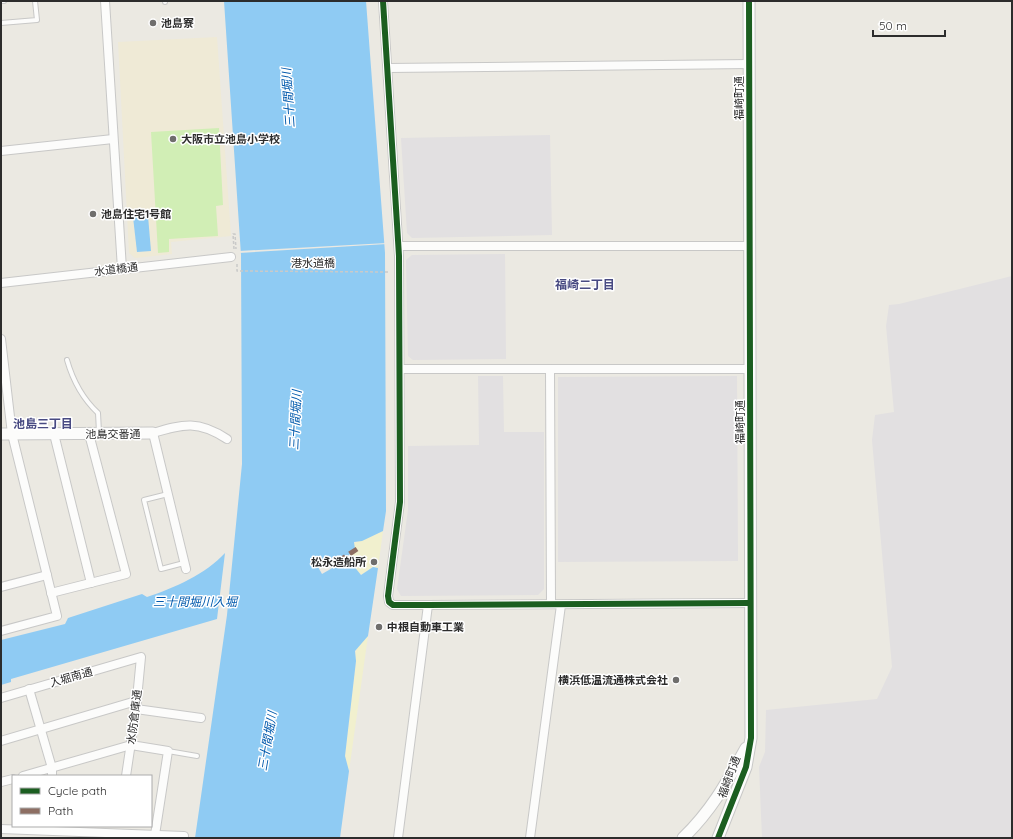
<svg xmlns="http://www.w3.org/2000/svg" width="1013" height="839" viewBox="0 0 1013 839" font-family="Quicksand,'Noto Sans JP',sans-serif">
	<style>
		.industrial { fill: #e2e0e1 }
		.education { fill: #efead6 }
		.sand { fill: #f1f0ce }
		.pitch { fill: #d1eeb5 }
		.water { fill: #8fcbf3 }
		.pier { fill: #ebe9e2 }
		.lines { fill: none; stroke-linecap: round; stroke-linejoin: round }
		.lane-casing { stroke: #c8c8c7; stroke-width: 6 }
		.street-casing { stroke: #c8c8c7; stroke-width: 10 }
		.secondary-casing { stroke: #c8c8c7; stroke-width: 13 }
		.path { stroke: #cacac9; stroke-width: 1.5; stroke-dasharray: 3 2; stroke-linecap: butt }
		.lane { stroke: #fcfcfb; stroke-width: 4 }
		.street { stroke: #fcfcfb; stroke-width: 8 }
		.secondary { stroke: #fcfcfb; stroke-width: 11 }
		.quiet { stroke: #8d6e63; stroke-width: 5; stroke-dasharray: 10 5; stroke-linecap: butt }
		.cycleway-casing { stroke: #fff; stroke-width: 8 }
		.cycleway { stroke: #1b5e20; stroke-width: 6 }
		.poi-dot { fill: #6f6e6c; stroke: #fff; stroke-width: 1.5 }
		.labels { text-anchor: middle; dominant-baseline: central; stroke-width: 3; stroke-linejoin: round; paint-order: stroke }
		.poi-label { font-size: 11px; font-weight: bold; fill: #2c2c2c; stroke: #fff; text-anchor: start }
		.street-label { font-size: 11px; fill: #2c2c2c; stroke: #fff }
		.water-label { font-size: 12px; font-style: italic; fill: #0159ac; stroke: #fff }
		.neighbourhood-label { font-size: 12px; font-weight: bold; fill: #484a82; stroke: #fff }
	</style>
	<rect width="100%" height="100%" fill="#ebe9e2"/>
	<!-- industrial -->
	<g class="industrial">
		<path d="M550,135l2,100 -140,3 -5,-5 -6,-95z"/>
		<path d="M505,254l1,105 -93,1 -5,-4 -2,-96 6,-5z"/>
		<path d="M1012,276v562h-250l-3,-71 6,-15 1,-42 111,-11 15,-32 -20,-227 3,-25 19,-3 -8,-86 3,-21 10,-1z"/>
		<path d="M478,376h25l1,56h40v157l-6,6 -137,1 -4,-7 11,-79v-64l71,-1z"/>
		<path d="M737,376l1,185 -180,1v-185z"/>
	</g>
	<!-- education -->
	<path class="education" d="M217,37l14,199 -60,6 1,12 -37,4 -6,-5 -11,-211z"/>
	<!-- sand -->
	<g class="sand">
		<path d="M383,531l-5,37 -5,-1 -12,8c-14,-17 -14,-12 -7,-32l8,-3z"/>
		<path d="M368,636l-19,135 -4,-15 11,-95c-3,-13 3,-15 12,-25z"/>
	</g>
	<!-- pitch -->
	<path class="pitch" d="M219,128l4,77 -7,1 2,30 -49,3v13l-11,1 -7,-121z"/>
	<!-- water -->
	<g class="water">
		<path d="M224,1h142l19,252 1,258 -3,20 -21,10 -8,1 1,7 -7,7 1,4 12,15 12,-8 5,1 -10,68 -13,15 1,10 -11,95 4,15 -9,67h-145l32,-223 15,-151 -1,-209z"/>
		<path d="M148,216l3,35 -14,1 -4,-35z"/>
		<path d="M225,553l-8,66 -206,60v3l-10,3v-45l64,-16 3,-6 74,-24 5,3c27,-9 59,-23 78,-44z"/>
	</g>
	<!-- pier -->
	<g class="pier">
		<path d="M387,243v1l-148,9v-2z"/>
		<path d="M337,556l4,7 -19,11 -4,-7z"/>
	</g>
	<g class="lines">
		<defs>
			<g id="lane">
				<path d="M1,1h3"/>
				<path d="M165,1v1"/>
				<path d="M1,23l36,-3 -2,-19"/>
				<path d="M67,360c6,21 15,38 31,53l1,19"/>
				<path d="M168,494l-24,6 17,69 23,-6"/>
				<path d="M168,751l29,5"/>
			</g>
			<g id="street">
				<path d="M105,1l17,268"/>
				<path d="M383,1l16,255 1,246 -12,94 1,6 4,3h35l322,-2"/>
				<path d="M388,68l361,-4"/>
				<path d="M1,151l112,-12"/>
				<path d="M399,246h351"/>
				<path d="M1,283l230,-26"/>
				<path d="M1,339l11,95 45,182 -56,15"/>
				<path d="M400,369h350"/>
				<path d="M550,369l1,235"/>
				<path d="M54,434l37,149"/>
				<path d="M186,569l-33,-136c31,-9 45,-13 74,6"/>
				<path d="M1,587l46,-12"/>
				<path d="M51,593l75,-19 -37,-140"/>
				<path d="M29,689l23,79v8"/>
				<path d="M1,698l140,-41 -5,52 -10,67"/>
				<path d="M136,709l65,9"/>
				<path d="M1,741l135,-40"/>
				<path d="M23,776l108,-31 37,6 -13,84"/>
				<path d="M1,782l12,-3"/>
				<path d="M1,829l183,7"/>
				<path d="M398,838l30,-233"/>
				<path d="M530,838l31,-233"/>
			</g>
			<g id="secondary">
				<path d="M1,434l152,-1"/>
				<path d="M683,838c29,-28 44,-56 63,-90"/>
				<path d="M718,838l28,-71 5,-29 -2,-737"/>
			</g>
		</defs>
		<!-- lane casing -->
		<use href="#lane" class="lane-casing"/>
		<!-- street casing -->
		<use href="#street" class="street-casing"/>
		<!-- secondary casing -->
		<use href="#secondary" class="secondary-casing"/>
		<!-- path -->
		<g class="path">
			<path d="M234,249l-1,-15h2l1,15"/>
			<path d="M237,264v7l153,1"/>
		</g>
		<!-- lane -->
		<use href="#lane" class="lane"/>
		<!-- street -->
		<use href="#street" class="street"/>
		<!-- secondary -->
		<use href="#secondary" class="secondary"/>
		<!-- quiet -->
		<path class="quiet" d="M337,562l20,-13"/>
		<defs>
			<g id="cycleway">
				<path d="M383,1l16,255 1,246 -12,94 1,6 4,3h35l322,-2"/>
				<path d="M718,838l28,-71 5,-29 -2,-737"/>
			</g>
		</defs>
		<!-- cycleway casing -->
		<use href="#cycleway" class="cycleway-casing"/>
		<!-- cycleway -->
		<use href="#cycleway" class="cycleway"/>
	</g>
	<!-- markers -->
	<g class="poi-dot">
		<circle cx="153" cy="23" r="4"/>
		<circle cx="173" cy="139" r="4"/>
		<circle cx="93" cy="214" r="4"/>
		<circle cx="374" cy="562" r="4"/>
		<circle cx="379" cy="627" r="4"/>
		<circle cx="676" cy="680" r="4"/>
	</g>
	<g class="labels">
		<!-- poi labels -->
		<g class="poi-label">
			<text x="161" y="23">池島寮</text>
			<text x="181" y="139">大阪市立池島小学校</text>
			<text x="101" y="214">池島住宅1号館</text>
			<text x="366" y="562" text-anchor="end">松永造船所</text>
			<text x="387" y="627">中根自動車工業</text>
			<text x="668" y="680" text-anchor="end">横浜低温流通株式会社</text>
		</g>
		<!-- street labels -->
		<g class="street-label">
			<text transform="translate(739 98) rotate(-90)">福崎町通</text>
			<text x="313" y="263">港水道橋</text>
			<text transform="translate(116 269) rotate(-7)">水道橋通</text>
			<text transform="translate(740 422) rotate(-90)">福崎町通</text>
			<text x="113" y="434">池島交番通</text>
			<text transform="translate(71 677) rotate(-16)">入堀南通</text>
			<text transform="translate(134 717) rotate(-83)">水防倉庫通</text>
			<text transform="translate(729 777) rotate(-70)">福崎町通</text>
		</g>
		<!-- water labels -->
		<g class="water-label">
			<text transform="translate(288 98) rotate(-94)">三十間堀川</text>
			<text transform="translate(295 420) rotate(-87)">三十間堀川</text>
			<text x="195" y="601">三十間堀川入堀</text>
			<text transform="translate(267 741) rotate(-80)">三十間堀川</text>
		</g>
		<!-- neighbourhood labels -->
		<g class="neighbourhood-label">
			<text x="585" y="284">福崎二丁目</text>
			<text x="43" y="423">池島三丁目</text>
		</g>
	</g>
	<!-- border -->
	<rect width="1013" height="839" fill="none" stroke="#2c2c2c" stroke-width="4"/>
	<!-- legend -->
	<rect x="12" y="775" width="140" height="52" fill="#ffffff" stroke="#ababab"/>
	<rect x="20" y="788" width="20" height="6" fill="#1b5e20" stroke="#ababab"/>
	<text x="48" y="795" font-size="12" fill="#2c2c2c">Cycle path</text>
	<rect x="20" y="808" width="20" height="6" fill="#8d6e63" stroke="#ababab"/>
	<text x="48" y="815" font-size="12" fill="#2c2c2c">Path</text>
	<!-- scale -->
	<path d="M873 30v6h72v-6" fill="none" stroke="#2c2c2c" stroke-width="2"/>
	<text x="879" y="30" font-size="12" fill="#2c2c2c" stroke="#ffffff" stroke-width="3" paint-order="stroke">50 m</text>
</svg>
